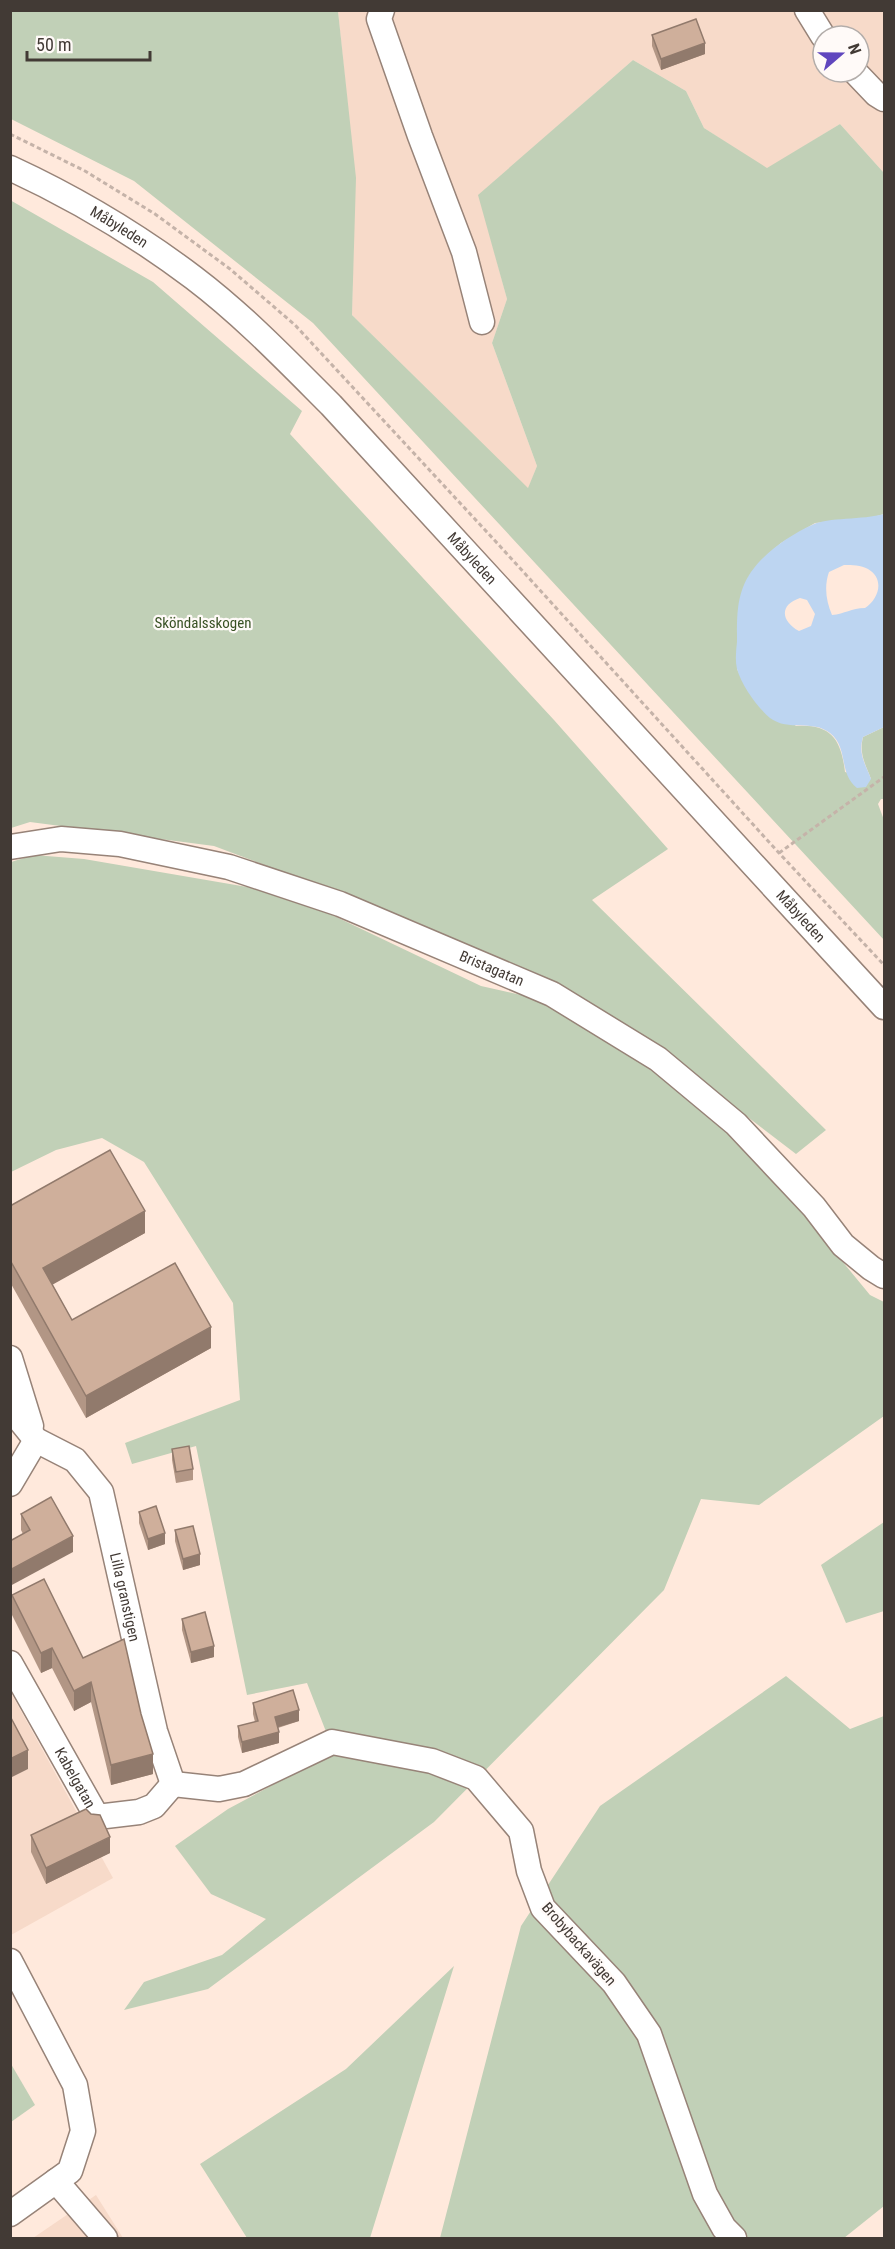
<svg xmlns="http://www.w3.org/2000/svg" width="895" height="2249" viewBox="0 0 895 2249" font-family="'Roboto Condensed',sans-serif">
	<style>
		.built { fill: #f7dac9; fill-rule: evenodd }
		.green { fill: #c1d0b7 }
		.water { fill: #bdd5f1; fill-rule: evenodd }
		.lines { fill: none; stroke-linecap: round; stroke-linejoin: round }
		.minor-casing { stroke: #978378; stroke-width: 27 }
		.path { stroke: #c5b3a9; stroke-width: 3; stroke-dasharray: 4.5 3; stroke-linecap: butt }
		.minor { stroke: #fff; stroke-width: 24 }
		.wall { fill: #b29685 }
		.shaded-wall { fill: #917a6c }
		.building { fill: #cfaf9b; stroke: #917a6c; stroke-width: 1.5 }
		.labels { text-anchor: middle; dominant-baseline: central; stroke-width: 4.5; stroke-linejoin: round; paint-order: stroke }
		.street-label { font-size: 15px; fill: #423a35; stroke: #fffaf8 }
		.park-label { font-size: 15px; fill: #395224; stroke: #fffaf8 }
	</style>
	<rect width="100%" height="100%" fill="#ffe9dc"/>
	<!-- built -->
	<g class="built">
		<path d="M338,11h546v162l-44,-49 -73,45 -63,-41 -18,-37 -53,-31 -154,135 28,104 -15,44 45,123 -9,23 -176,-174 3,-137zM823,36h36v36h-36z"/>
		<path d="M10,1691l103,187 -102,57h-1z"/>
		<path d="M96,2195l27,43h-90z"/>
	</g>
	<!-- green -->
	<g class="green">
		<path d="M11,11h327l18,167 -4,137 176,173 9,-22 -45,-123 15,-44 -29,-104 155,-135 53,31 18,37 63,40 73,-44 44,49v341l-14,4 -55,5 -34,20 -15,13 -29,83v30l11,22 48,35c35,-2 45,13 49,46l26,7c-6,-16 -12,-25 -8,-42l21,-10v72h-3l-3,5 6,16v120l-571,-617 -179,-142 -123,-62z"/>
		<path d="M10,200l143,82 149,129 -12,23 264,286 114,129 -76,51 234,230 -30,24 -112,-86 -121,-79 -147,-67 -202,-76 -184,-24 -19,6z"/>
		<path d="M34,855l50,4 204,35 193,92 75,17 125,79 105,111 84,102 14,7v114l-125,89 -58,-6 -37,91 -230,232 -226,167 -84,21 20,-28 78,-27 44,-36 -55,-25 -36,-48 53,-37 106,-57 -27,-69 -60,12 -51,-249 -64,18 -7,-21 115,-43 -7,-97 -89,-141 -42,-24 -46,12 -45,22v-310z"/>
		<path d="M884,1522v89l-38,12 -25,-58z"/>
		<path d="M786,1676l64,53 34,-13v490l-40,32h-404l81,-312 79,-120z"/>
		<path d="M454,1966l-84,272h-123l-47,-74 146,-95z"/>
		<path d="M11,2064l24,41 -24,17h-1z"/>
	</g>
	<!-- water -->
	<path class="water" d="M884,514v213l-21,10c-5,17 2,26 8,42l-5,8 -9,1c-19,-15 -8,-40 -27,-55 -18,-14 -41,-1 -60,-15 -13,-11 -28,-32 -33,-49 -2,-9 -1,-18 0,-27 0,-25 -1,-48 14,-70 14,-20 39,-37 61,-47 16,-8 51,-5 72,-11zM844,565c8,0 17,0 24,4 17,10 11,30 -3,39 -14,0 -20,6 -33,7 -6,-14 -8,-29 -3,-43zM800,598l7,2 8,14 -4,12 -12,5c-18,-10 -20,-26 1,-33z"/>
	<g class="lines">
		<defs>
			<g id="minor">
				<path d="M382,10l-3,9 41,117 44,116 18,70"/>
				<path d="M807,10l16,26"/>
				<path d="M855,72l21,22 8,5"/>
				<path id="s1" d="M10,168c65,30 127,67 184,110 50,38 93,83 137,127l553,602"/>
				<path id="s2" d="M10,847l51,-8 59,5 109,23 111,37 212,90 106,65 78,65 78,83 29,38 28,23 13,8"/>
				<path d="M10,1358l21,68"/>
				<path id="s3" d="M10,1408l26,32 39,20 26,32 54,239 18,53"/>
				<path d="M10,1484l26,-44"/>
				<path id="s4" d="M10,1663l87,154 42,-5 15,-6 19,-22"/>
				<path d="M173,1784l46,5 25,-5 88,-42 100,19 44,17 45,53 8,40 14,37 71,75 35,51 56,160 19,34 10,10"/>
				<path d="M10,1961l65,124 8,46 -13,40 -60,43"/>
				<path d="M56,2181l49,57"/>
			</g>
		</defs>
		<!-- minor casing -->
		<use href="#minor" class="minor-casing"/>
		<!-- path -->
		<g class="path">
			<path d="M10,134l75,37 70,43 75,55 65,56 203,219 281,309 105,112"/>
			<path d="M779,853l105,-76"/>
		</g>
		<!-- minor -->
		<use href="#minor" class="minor"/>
	</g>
	<!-- wall -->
	<g class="wall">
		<path d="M652,35l53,19 -44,16 -9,-24z"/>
		<path d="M10,1206l135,27 -93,51 20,36 139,28 -125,70 -76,-136z"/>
		<path d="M172,1449l21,20v11l-17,3 -4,-23z"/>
		<path d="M139,1512l26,32 -17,6 -9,-27z"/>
		<path d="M21,1514l52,38 -50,-18 -2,-4z"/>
		<path d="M175,1530l25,35 -17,5 -8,-29z"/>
		<path d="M12,1595l71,63 70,116 -42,11 -20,-83 -17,9 -22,-43 -11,5 -29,-58z"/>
		<path d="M182,1619l32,38 -23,6 -9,-33z"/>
		<path d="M253,1703l46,18 -21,7 1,15 -37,10 -4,-16v-11l17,-4 -2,-8z"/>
		<path d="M31,1835l79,18 -64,31 -15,-32z"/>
	</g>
	<!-- shaded-wall -->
	<g class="shaded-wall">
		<path d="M705,43v11l-44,16v-11z"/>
		<path d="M145,1211v22l-102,57v-22z"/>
		<path d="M211,1327v21l-125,70v-22z"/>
		<path d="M165,1533v11l-17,6v-11z"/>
		<path d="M73,1536v16l-63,34v-16z"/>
		<path d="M200,1554v11l-17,5v-11z"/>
		<path d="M214,1646v11l-23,6v-11z"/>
		<path d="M52,1648v20l-11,5v-20z"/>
		<path d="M91,1682v20l-17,9v-20z"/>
		<path d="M299,1710v11l-24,7v-11z"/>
		<path d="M279,1732v11l-37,10v-11z"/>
		<path d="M28,1750v19l-18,9v-19z"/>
		<path d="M153,1754v20l-42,11v-20z"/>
		<path d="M110,1837v16l-64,31v-16z"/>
	</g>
	<!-- building -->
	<g class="building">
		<path d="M696,19l9,24 -44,16 -9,-24z"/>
		<path d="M110,1150l35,61 -102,57 29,52 103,-57 36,64 -125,69 -76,-136v-54z"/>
		<path d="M189,1446l4,23 -17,3 -4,-23z"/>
		<path d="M51,1497l22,39 -63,34v-29l20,-11 -9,-16z"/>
		<path d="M156,1506l9,27 -17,6 -9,-27z"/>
		<path d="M193,1526l7,28 -17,5 -8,-29z"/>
		<path d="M44,1579l39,79 41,-19 17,75 12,40 -42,11 -20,-83 -17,9 -22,-43 -11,5 -29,-58z"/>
		<path d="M205,1612l9,34 -23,6 -9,-33z"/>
		<path d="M293,1690l6,20 -24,7 4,15 -37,10 -4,-16 20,-5 -5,-18z"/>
		<path d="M10,1716l18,34 -18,9z"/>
		<path d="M86,1809l5,5 9,1 10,22 -64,31 -15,-33z"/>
	</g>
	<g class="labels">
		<!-- street labels -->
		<g class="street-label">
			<text stroke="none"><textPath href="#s1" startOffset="124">Måbyleden</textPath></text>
			<text stroke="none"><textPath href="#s1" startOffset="610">Måbyleden</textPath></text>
			<text stroke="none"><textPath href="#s1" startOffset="1096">Måbyleden</textPath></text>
			<text stroke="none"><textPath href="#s2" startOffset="504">Bristagatan</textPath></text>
			<text stroke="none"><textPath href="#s3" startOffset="234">Lilla granstigen</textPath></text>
			<text stroke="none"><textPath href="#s4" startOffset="132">Kabelgatan</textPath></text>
			<text transform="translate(579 1944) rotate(49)">Brobybackavägen</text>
		</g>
		<!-- park labels -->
		<g class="park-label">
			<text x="203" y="623">Sköndalsskogen</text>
		</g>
	</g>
	<!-- border -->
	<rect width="895" height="2249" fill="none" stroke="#423a35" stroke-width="24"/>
	<!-- north arrow -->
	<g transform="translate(841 54) rotate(70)"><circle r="28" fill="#fffaf8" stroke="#b3adaa" stroke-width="1.5"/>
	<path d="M0-4.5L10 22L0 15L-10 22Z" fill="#6046be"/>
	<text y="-9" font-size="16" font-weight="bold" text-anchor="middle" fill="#423a35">N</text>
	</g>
	<!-- scale -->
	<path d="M27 51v9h123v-9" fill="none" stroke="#423a35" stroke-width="3"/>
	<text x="36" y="51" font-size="18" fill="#423a35" stroke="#fffaf8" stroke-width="4.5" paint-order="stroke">50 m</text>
</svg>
